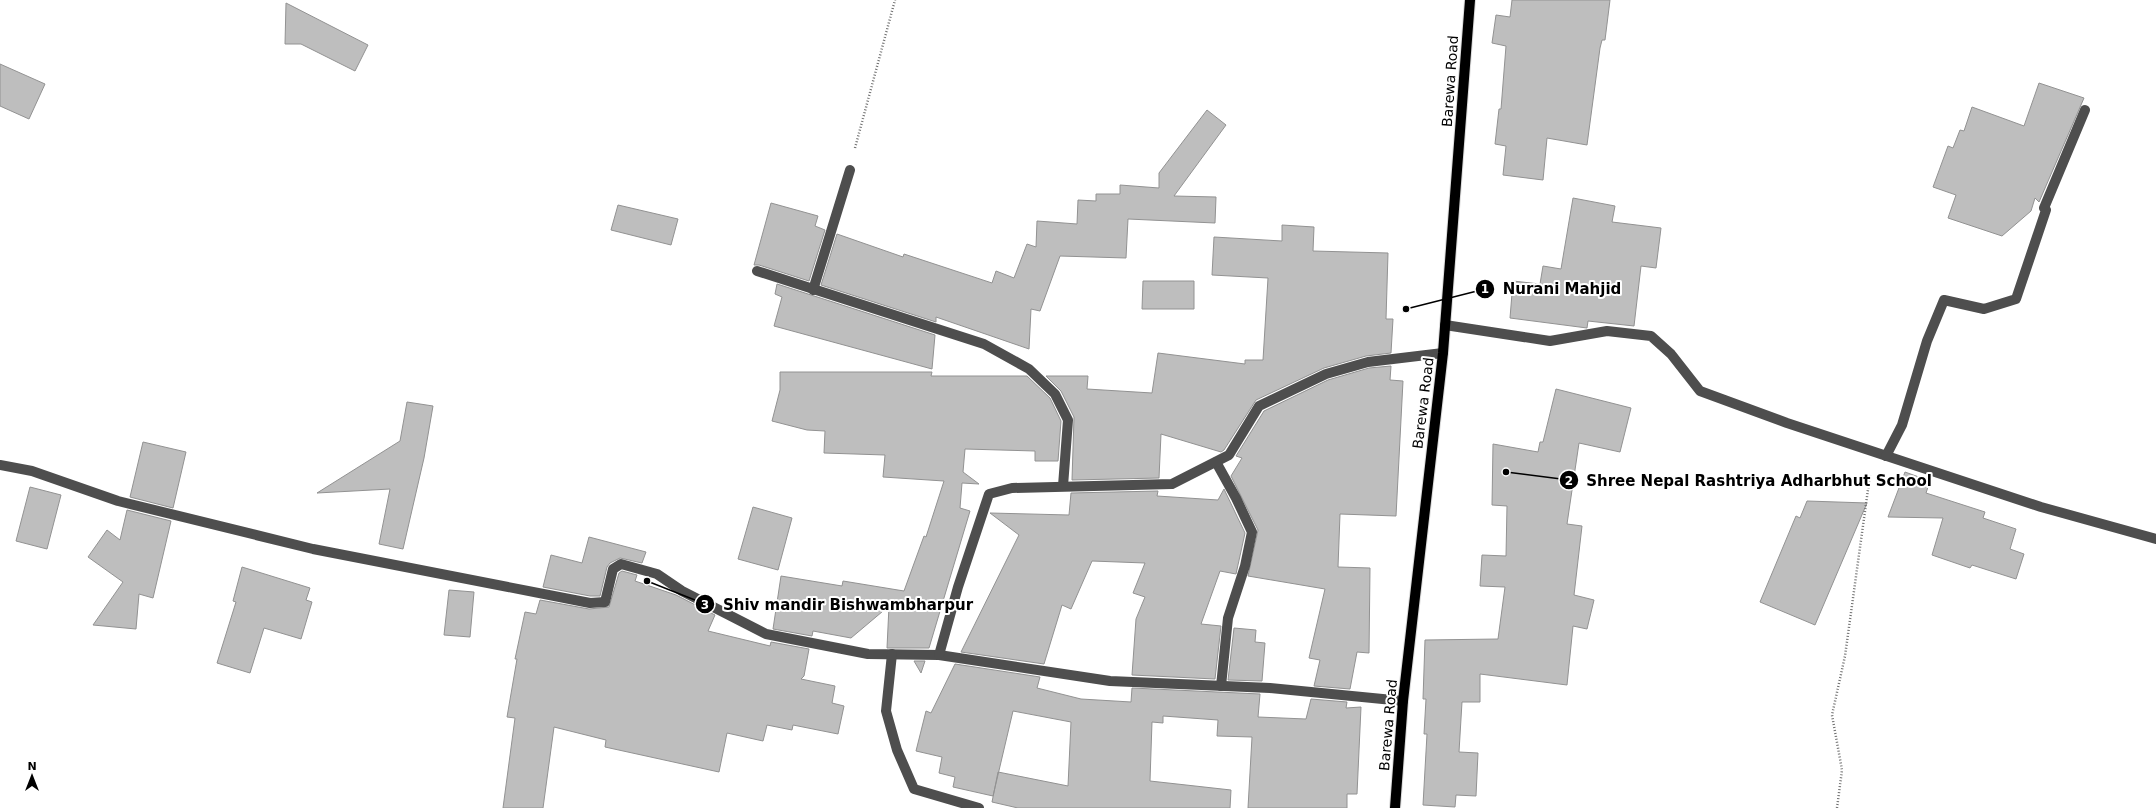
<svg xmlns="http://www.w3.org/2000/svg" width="2156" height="808" viewBox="0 0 2156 808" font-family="'DejaVu Sans',sans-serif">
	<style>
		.building { fill: #bebebe; stroke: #929292 }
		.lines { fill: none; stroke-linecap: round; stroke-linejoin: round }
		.major-casing { stroke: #dbdbdb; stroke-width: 12 }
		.path { stroke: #707070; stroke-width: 2.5; stroke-dasharray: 1 2; stroke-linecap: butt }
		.minor { stroke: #4e4e4e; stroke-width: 10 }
		.major { stroke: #000; stroke-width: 10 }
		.labels { text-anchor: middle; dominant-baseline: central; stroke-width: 4; stroke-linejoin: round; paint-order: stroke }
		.street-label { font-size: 14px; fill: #000; stroke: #fff }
		.leader { fill: none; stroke: #000; stroke-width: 1.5 }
		.callout-dot { fill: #000; stroke: #fff; stroke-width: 1.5 }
		.mark-label { font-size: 12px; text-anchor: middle; font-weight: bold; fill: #fff }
		.callout-label { font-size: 15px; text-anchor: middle; font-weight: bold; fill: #000; stroke: #fff; stroke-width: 4; stroke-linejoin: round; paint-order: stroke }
	</style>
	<rect width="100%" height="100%" fill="#fff"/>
	<!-- building -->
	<g class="building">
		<path d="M1512,0h98l-5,40h-3l-2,8 -13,97 -40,-7 -4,42 -40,-5 3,-29 -11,-2 4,-35h2l5,-63 -14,-3 4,-28 14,2z"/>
		<path d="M286,3l82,42 -13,26 -54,-27h-16z"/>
		<path d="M0,64l45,20 -16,35 -29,-13z"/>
		<path d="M2039,83l45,15 -45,104 -4,-4 -4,13 -29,25 -54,-18 8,-23 -23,-8 15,-41 5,2 7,-18 4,1 8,-24 52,19z"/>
		<path d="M1207,110l19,15 -52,71 42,1 -1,26 -87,-4 -2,39 -66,-2 -20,55 -9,-2 -2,40 -93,-32v5l-115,-37 16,-51 66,23 1,-3 88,29 4,-12 18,7 13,-34 9,3 1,-26 40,3 1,-24 18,1v-7h24v-9l39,3v-15z"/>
		<path d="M1573,198l42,8 -3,16 49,6 -5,40 -15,-2 -7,60 -46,-5 -1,7 -77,-10 3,-37 27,3 3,-18 18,3z"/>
		<path d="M771,203l47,13 -3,10 10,4 -16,51 -50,-16h-5z"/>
		<path d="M618,205l60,14 -7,26 -60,-15z"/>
		<path d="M1282,225l32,2 -1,24 75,2 -2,66h7l-2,34 -25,3 -42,12 -68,32 -32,50 -3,2 -60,-18 -2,44 -87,2 2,-63 -13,-26 -15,-15h42l-1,13 65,4 6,-40 87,11v-4h18l5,-82 -56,-3 2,-38 68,4z"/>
		<path d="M1143,281h51v28h-52z"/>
		<path d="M777,284l158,51 -3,34 -158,-43 8,-29 -7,-3z"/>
		<path d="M1391,366l-1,14 13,1 -7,135 -56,-2 -2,53 32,1 -1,85 -12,-1 -7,37 -36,-3 6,-26 -11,-2 16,-69 -77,-13 10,-46 -27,-54 11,-18 -6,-2 28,-45 64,-31 41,-12z"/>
		<path d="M780,372h152l-1,4h96l23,22 11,23 -3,40h-23v-10l-70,-2 -2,23 16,12 -17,-1 -2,25 10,3 -41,137h-42l2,-42 -38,32 -38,-7 -1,5 -39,-7 8,-53 61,10 1,-5 61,10 20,-55 2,1 18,-56 -61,-4 2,-22 -61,-2 1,-22 -18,-1 -35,-9 8,-31z"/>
		<path d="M1556,389l75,19 -11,44 -41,-9 -12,81 15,2 -8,69 20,5 -7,29 -14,-3 -6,59 -87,-11v28h-18l-3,50 19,1 -2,43 -20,-1 -1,12 -32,-2 4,-71h-3l2,-35h-3l2,-59 73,-1 7,-52 -25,-1 2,-31 24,1 1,-50 -15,-1 1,-61 45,8 2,-10h3z"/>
		<path d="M407,402l26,4 -9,52 -21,91 -24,-5 11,-55 -73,4 83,-52z"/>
		<path d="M143,442l43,10 -13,56 -43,-11z"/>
		<path d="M1905,472l25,9 -4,12 59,19 -2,6 33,11 -6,20 14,5 -8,25 -44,-14 -2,3 -38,-13 11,-37 -55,-1z"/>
		<path d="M30,487l31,8 -14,54 -31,-8z"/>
		<path d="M1224,489l21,44 -9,41 -16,-3 -19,53 20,2 -6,53 -83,-4 4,-56 9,-22 -12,-4 12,-30 -53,-2 -21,48 -9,-4 -18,59 -83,-12 58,-117 -29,-22 79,2 2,-22 87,-2 -1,5 61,4z"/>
		<path d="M1807,501l60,2 -52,122 -55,-23 36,-86 4,2z"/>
		<path d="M753,507l39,11 -14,52 -40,-11z"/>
		<path d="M127,510l44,11 -18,77 -14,-4 -3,35 -43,-4 30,-43 -35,-25 19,-27 13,10z"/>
		<path d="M589,537l57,15 -4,11 -22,-5 -10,5 -3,4 -7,29h-10l-47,-9 8,-32 31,8z"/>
		<path d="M242,567l68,21 -4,12 6,2 -11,37 -37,-11 -14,45 -33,-10 19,-61 -3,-1z"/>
		<path d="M622,571l15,4 -2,6 41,14 39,20 -7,16 62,15 1,-4 38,7 -5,27 -3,3 34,7 -3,17 12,3 -6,28 -45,-9 -1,5 -25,-5 -4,16 -36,-8 -8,39 -114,-25 1,-7 -52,-13 -11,81h-40l12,-90 -8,-1 10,-58h-2l10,-47 11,2 4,-14 49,9 20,-2 10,-34z"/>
		<path d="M449,590l25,2 -4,45 -26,-2z"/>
		<path d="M1234,628l22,2 -1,12 10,1 -3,38 -34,-1z"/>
		<path d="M914,661h11l-4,12z"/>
		<path d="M955,664l85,13 -3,11 44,11 50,3 1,-14 128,6 -2,23 48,2 5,-20 36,3 -1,6 15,-1 -4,87h-10v14h-99l4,-71 -35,-1 1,-16 -55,-4v7l-11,-1 -2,59 81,9 -1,18h-212l-26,-6 6,-30 70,14 3,-64 -58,-11 -20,85 -40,-9 2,-10 -16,-4 3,-16 -26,-6 10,-40 5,2z"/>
	</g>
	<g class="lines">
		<defs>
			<path id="major" d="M1395,808l8,-107 40,-348 27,-353"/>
		</defs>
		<!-- major casing -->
		<use href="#major" class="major-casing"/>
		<!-- path -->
		<g class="path">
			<path d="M855,148l40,-148"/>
			<path d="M1837,808l5,-38 -10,-55 13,-59 25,-181"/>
		</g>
		<!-- minor -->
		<g class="minor">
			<path d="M757,271l227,73 45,25 26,25 13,26 -5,66"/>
			<path d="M813,290l37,-120"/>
			<path d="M1445,325l105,16 57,-10 44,5 20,18 29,37 87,32 254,84 115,32"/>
			<path d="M1886,456l16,-31 25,-84 17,-41 40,9 32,-10 30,-89 -2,-2 41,-98"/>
			<path d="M1216,462l20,36 16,34 -7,34 -17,52 -7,68"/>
			<path d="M0,465l32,6 86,30 195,48 277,54 15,-1 8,-33 8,-5 36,10 25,17 84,43 102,20 71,1 171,26 160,7 133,13"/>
			<path d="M892,654l-6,57 11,39 17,39 65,19"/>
			<path d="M939,655l19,-68 31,-93 23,-6 160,-4 57,-29 30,-49 67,-32 42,-12 75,-9"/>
		</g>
		<!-- major -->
		<use href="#major" class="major"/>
	</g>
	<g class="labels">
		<!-- street labels -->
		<g class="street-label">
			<text transform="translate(1450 81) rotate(-86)">Barewa Road</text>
			<text transform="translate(1423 403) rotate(-83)">Barewa Road</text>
			<text transform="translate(1388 725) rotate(-85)">Barewa Road</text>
		</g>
	</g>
	<!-- callouts -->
	<path class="leader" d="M1406 309L1485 289M1506 472L1569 480M647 581L705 604"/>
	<g class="callout-dot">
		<circle cx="1406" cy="309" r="4"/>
		<circle cx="1506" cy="472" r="4"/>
		<circle cx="647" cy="581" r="4"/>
		<circle cx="1485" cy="289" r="10"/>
		<circle cx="1569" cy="480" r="10"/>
		<circle cx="705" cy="604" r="10"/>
	</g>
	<g class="mark-label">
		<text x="1485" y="293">1</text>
		<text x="1569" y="485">2</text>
		<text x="705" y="609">3</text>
	</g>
	<g class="callout-label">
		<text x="1562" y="294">Nurani Mahjid</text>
		<text x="1759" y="486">Shree Nepal Rashtriya Adharbhut School</text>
		<text x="848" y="610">Shiv mandir Bishwambharpur</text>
	</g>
	<!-- north arrow -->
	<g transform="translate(32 776)" stroke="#ffffff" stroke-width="3" paint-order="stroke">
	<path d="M0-3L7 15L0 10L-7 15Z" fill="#000000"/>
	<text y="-6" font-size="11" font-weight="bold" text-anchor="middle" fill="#000000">N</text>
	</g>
</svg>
